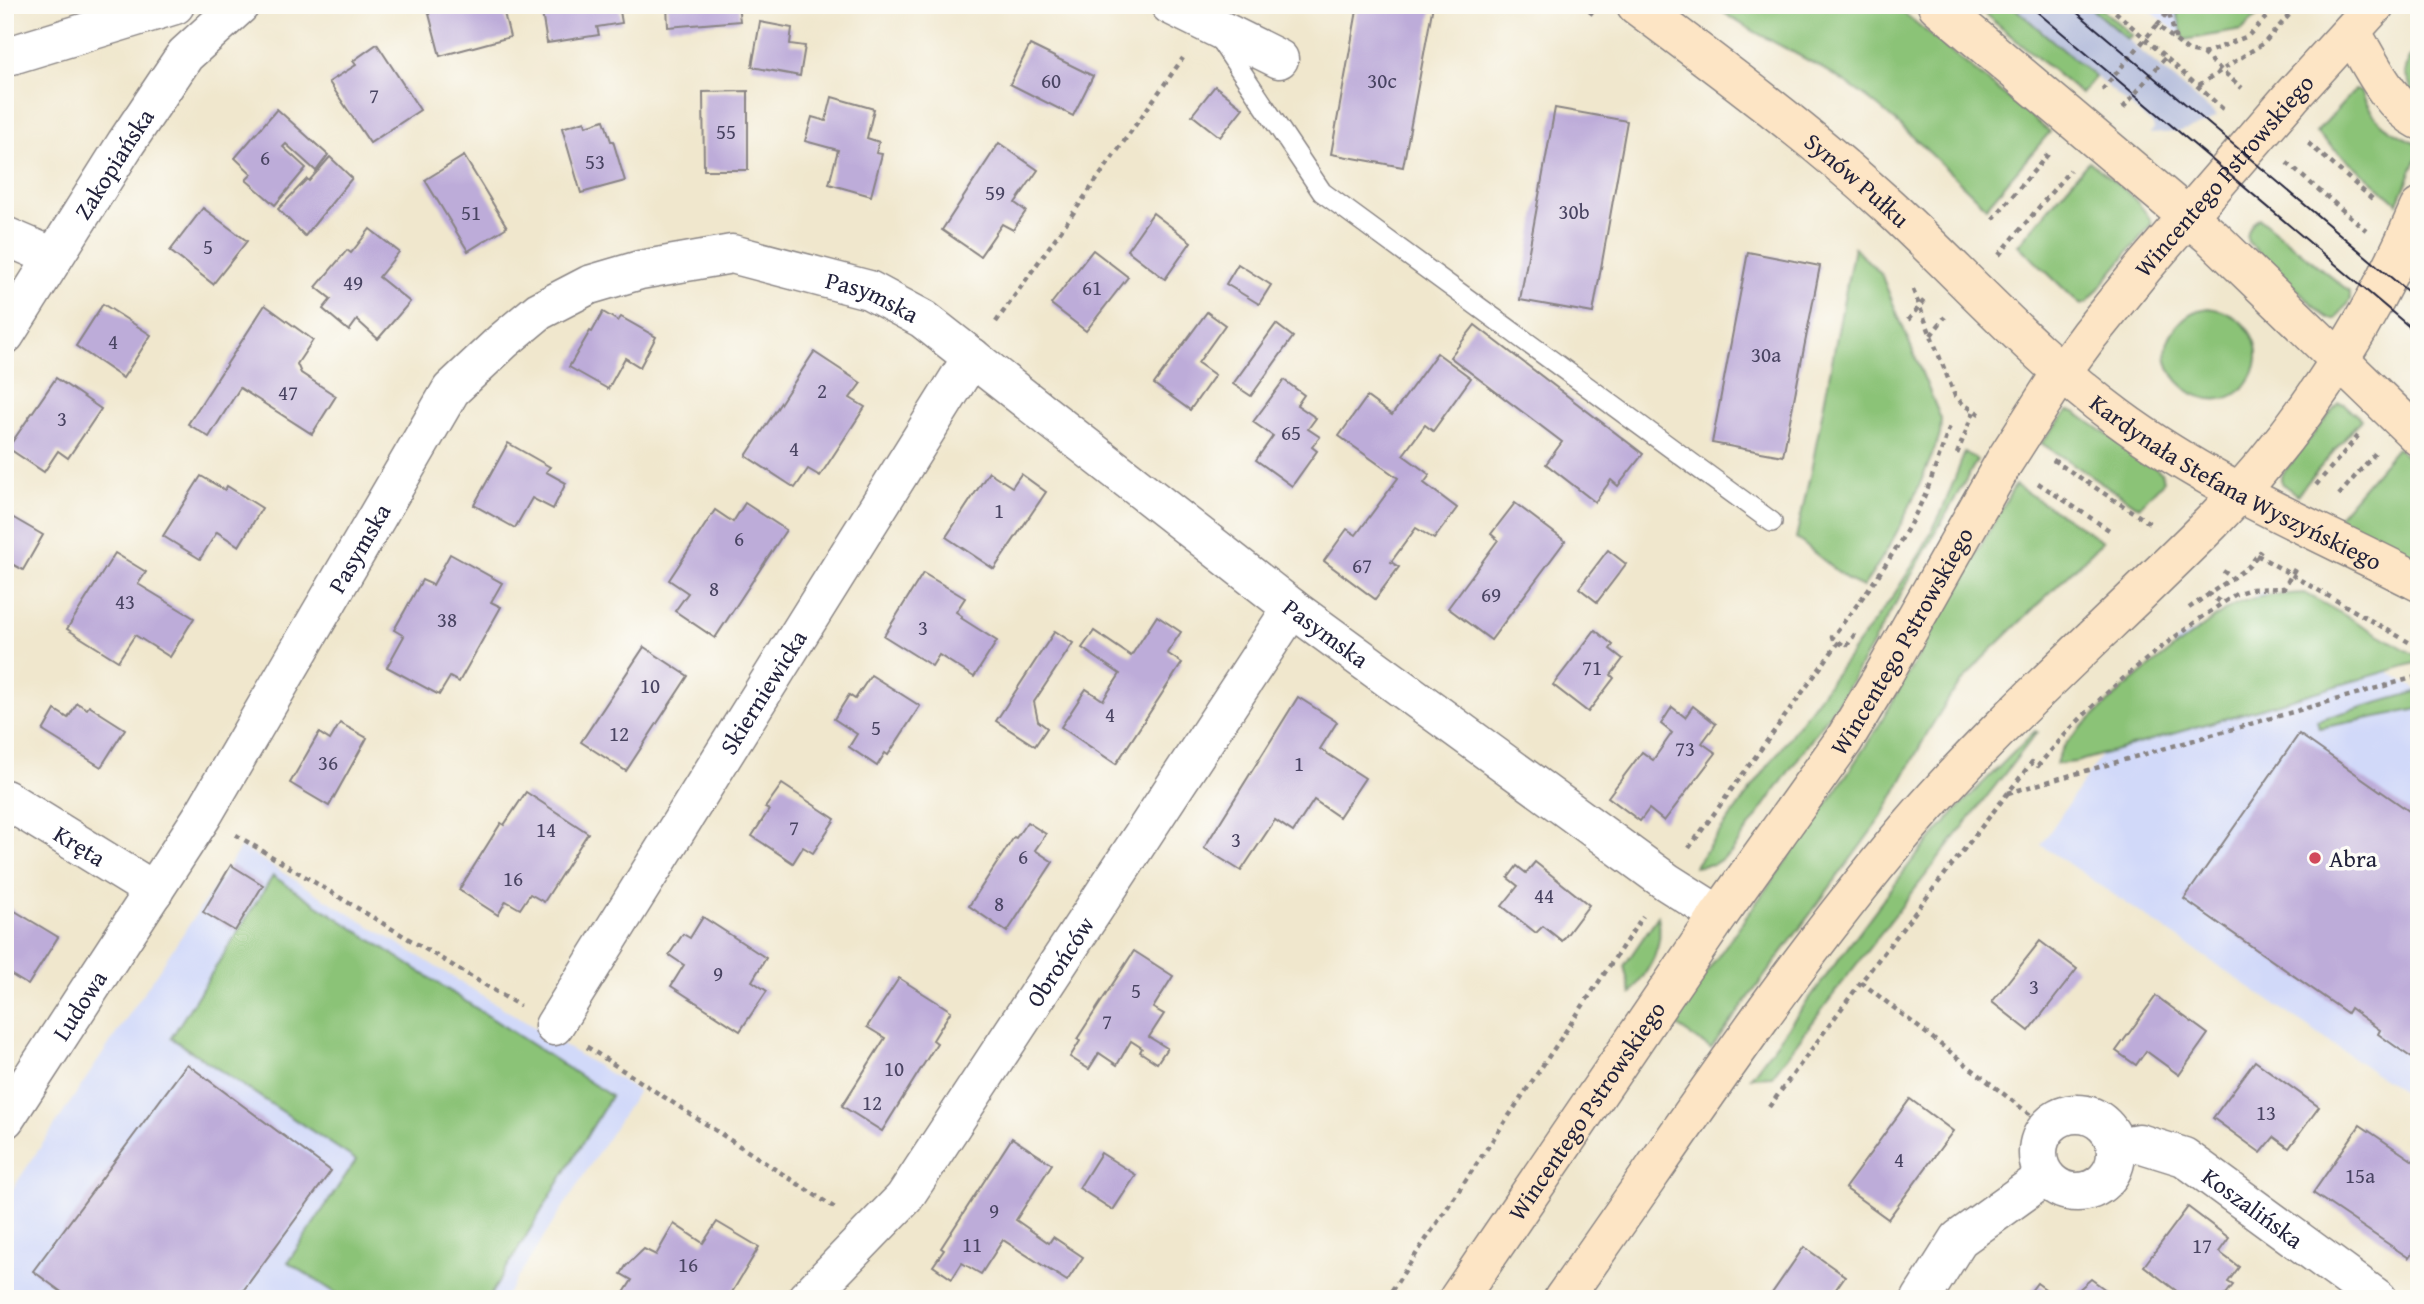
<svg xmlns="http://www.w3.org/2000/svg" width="2424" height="1304" viewBox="0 0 2424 1304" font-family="'Gentium Book Plus',serif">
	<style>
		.built { fill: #d1d9f9 }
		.industrial { fill: #bbc3de }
		.green { fill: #8bc377; stroke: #567259; stroke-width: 2 }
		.building { fill: #bdacd9 }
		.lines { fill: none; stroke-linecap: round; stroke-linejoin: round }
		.lane-casing { stroke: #898484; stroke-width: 22 }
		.street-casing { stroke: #898484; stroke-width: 41 }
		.secondary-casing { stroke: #898484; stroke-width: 41 }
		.path { stroke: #898484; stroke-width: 4.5; stroke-dasharray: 5 5; stroke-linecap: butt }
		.lane { stroke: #fff; stroke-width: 19 }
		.street { stroke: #fff; stroke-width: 38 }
		.secondary { stroke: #fde5c5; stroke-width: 38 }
		.tram { stroke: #22223b; stroke-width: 2 }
		.poi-dot { fill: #d1495b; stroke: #fdfcf7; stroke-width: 2.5 }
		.labels { text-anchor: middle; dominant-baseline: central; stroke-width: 7; stroke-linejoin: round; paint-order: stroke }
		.number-label { font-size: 21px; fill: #494462 }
		.street-label { font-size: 24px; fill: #22223b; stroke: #fdfcf7 }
		.poi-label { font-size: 24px; fill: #22223b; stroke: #fdfcf7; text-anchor: start }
	</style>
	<rect width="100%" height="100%" fill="#fdfcf7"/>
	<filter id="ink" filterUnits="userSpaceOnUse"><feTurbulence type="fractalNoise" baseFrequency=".0143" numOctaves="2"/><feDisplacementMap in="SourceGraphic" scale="14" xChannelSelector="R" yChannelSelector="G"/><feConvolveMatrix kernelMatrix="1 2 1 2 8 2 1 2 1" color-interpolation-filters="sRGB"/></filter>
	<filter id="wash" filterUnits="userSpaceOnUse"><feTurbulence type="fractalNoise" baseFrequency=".00686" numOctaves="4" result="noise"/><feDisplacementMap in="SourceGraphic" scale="28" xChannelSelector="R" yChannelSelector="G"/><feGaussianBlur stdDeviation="1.57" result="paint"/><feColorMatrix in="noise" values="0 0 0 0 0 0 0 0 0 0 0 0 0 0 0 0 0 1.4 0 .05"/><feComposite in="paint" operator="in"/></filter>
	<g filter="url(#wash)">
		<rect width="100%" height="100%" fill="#f0e7cd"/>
		<!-- built -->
		<g class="built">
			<path d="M2143,5h122l-11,14 -76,14z"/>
			<path d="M2262,592l157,99v412l-378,-258 137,-205z"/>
			<path d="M241,847l397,244 -134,208h-499v-99z"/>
		</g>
		<!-- industrial -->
		<path class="industrial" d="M2011,5h76l130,111 -11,7 -28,9 -29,2 5,-4 -1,-5z"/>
		<!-- green -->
		<g class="green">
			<path d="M1713,5h181l156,127 -64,75c-43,-40 -92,-93 -140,-124 -43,-29 -92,-47 -133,-78z"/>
			<path d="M1974,5h37l84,72 -14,17z"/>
			<path d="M2087,5h10l35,30 -5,4z"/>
			<path d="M2175,5h93l-26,25 -58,10z"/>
			<path d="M2419,46v49l-7,-5 -7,-17 4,-16z"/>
			<path d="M2355,90l7,2c9,30 31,41 57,52v9l-21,50 -82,-70z"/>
			<path d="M2089,161c22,18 50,36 63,62l-65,80 -6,2 -63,-60z"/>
			<path d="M2259,218l91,74v8l-14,19h-8l-80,-77c-3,-7 4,-21 11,-24z"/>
			<path d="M1854,247l27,27 60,145 -1,16c-21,54 -43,104 -77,152l-15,-7 -52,-42 15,-67z"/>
			<path d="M2208,308c39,4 65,43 38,77 -34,41 -107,-14 -69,-59 9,-11 17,-16 31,-18z"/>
			<path d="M2338,403l6,1 17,15 -64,76 -16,-12v-7z"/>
			<path d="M2068,411l7,1 87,61 2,8 -25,26 -98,-64z"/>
			<path d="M2397,448l22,19v91l-82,-40z"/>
			<path d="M1965,452l12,8 -132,232 -114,161 -17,11 -20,3 201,-274 26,-41 21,-41z"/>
			<path d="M2015,485l88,56 -122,119 -30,35 -22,35 -46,85 -172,234 -40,-27 161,-225 46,-70z"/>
			<path d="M2305,593l114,64v5l-343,100 -20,2c4,-19 22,-33 36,-46 42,-41 88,-75 135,-109 24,-15 51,-14 78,-16z"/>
			<path d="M2419,691v18l-100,19 -2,-8z"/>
			<path d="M2035,731l2,1 -188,242 -77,102 -21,1 161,-216 49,-56z"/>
			<path d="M273,876l338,220 -123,203h-143l-57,-37 68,-102 -185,-122z"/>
			<path d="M1658,916c7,32 -9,53 -27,78l-7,-28z"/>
		</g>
		<g id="blocks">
			<!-- building -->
			<g class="building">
				<path d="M447,5h55l8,32 -70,19 -12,-46z"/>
				<path d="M549,5h70l3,18 -25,4 2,8 -52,8 -6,-36z"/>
				<path d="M667,5h71l2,16 -72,6z"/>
				<path d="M1358,5h75l-30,162 -72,-13z"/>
				<path d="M760,22l32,6 -2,16 15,2 -5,30 -48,-9z"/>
				<path d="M377,44l43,66 -50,33 -41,-61 27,-17 -3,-4z"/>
				<path d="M1030,45l63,31 -20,40 -63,-32z"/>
				<path d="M1215,86l28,22 -23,29 -28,-22z"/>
				<path d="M748,91v79h-44l-1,-78z"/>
				<path d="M832,97l42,12 -7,29 12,4 -3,11 6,1 -11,42 -42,-12 9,-34 -33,-9 7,-24 14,4z"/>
				<path d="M1555,108l72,13 -34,192 -73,-13z"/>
				<path d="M277,109l51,46 -12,16 -30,-27 -3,3 23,21 -31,37 -29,-25 6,-6 -17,-16z"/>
				<path d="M604,120l7,21h2l12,40 -44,12 -19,-65 23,-7 1,5z"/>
				<path d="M999,143l39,27 -23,33 11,8 -13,19 -11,-6 -22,32 -38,-26z"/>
				<path d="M464,156l43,71 -39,24 -43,-71z"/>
				<path d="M330,157l22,21 -47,58 -27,-27 29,-30 2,2z"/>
				<path d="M203,208l44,33 -34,43 -43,-33z"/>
				<path d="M1153,213l38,29 -26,37 -38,-29z"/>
				<path d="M370,229l29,23 -20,25 31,25 -32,37 -21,-19 -8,11 -26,-22 8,-10 -15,-12 31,-37 4,3z"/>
				<path d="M1093,250l35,27 -42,54 -35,-27z"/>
				<path d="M1748,252l72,14 -37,190 -71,-13z"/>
				<path d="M1238,264l33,21 -12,19 -33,-20z"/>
				<path d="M103,304l48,31 -28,43 -47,-32z"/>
				<path d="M265,305l48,35 -16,24 4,9 35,23 -24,38 -72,-46 -31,49 -21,-13z"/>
				<path d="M603,312l15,9 3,-4 35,20 -16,30 -15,-9 -17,31 -39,-22 21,-36 2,1z"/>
				<path d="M1207,312l18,13 -27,38 17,12 -25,35 -36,-26z"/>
				<path d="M1276,324l17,13 -42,59 -18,-12z"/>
				<path d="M1475,325l168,129 -25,32 -7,-6 -16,22 -49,-38 16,-22 -112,-85z"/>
				<path d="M814,352l47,31 -11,15 15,9 -45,69 -12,-7 -13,19 -49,-32z"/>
				<path d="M1437,353l34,25 -38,53 -8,-6 -22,30 27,20 -6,8 33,25 -23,31 -18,-11 -25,34 8,5 -24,32 -51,-38 23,-32 9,6 42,-57 -59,-42 28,-39 25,18z"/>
				<path d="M56,378l45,31 -33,49 -10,-7 -14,21 -36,-24z"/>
				<path d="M1284,380l20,15 -7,10 19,13 -8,11 12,8 -8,10 5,4 -25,35 -36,-26 17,-24 -20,-14z"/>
				<path d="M508,443l42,24 -4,5 20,11 -13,26 -21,-11 -17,30 -41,-23z"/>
				<path d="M989,472l23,15 9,-13 25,18 -52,77 -48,-32z"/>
				<path d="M201,476l24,14 2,-4 35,22 -23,38 -22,-14 -17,27 -37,-23z"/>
				<path d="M745,503l41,27 -71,108 -40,-27 13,-18 -19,-13 46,-70 18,12z"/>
				<path d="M1515,503l50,38 -74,99 -43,-32 50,-68 -7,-6z"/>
				<path d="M5,513l38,22 -20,35 -18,-10z"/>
				<path d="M1608,550l18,14 -29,38 -18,-14z"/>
				<path d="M115,553l31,19 -8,12 56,34 -24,39 -35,-22 -17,26 -51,-32z"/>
				<path d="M450,554l52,29 -11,19 10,5 -42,75 -9,-5 -11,18 -52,-28 17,-31 -10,-6 28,-50 11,5z"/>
				<path d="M923,573l42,25 -9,14 6,4 -1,2 36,23 -23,36 -35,-22 -7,11 -48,-30z"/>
				<path d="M1157,616l24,16 -14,21 15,10 -66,101 -55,-37 25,-38 17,11 17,-26 -38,-26 12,-17 37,25z"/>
				<path d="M1595,630l18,15 -3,4 13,10 -12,16 3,3 -26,34 -35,-27z"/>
				<path d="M1055,631l18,12 -39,59 4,19 9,7 -12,18 -39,-25z"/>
				<path d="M644,647l44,29 -62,95 -45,-29z"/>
				<path d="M871,675l49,31 -32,49 -3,-2 -8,13 -28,-19 8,-13 -23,-15 15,-24 6,4z"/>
				<path d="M1298,697l39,25 -17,27 45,29 -26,39 -25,-17 -21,32 -18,-12 -34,51 -37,-23z"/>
				<path d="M77,703l10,6 2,-3 36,23 -24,38 -58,-36 12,-21 13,8z"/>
				<path d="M1693,706l23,18 -14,19 14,10 -52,68 -15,-12 -9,12 -32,-24 34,-45 11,8 19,-27 -11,-9 11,-17 13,10z"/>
				<path d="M340,723l27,15 -38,68 -39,-23 29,-50 11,7z"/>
				<path d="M2299,734l120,84v245l-41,-29 2,-4 -30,-22 -3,5 -163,-114z"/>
				<path d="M782,784l53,35 -22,34 -10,-6 -10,16 -41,-27 17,-26 -4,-2z"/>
				<path d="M526,792l62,41 -44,69 -14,-8 -10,15 -14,-8 -8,14 -39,-25 42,-67 3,2z"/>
				<path d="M1027,822l19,12 -11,16 18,12 -46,70 -38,-26 45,-69 2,1z"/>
				<path d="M1535,862l54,43 -27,36 -19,-15 -7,7 -34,-27 16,-20 -10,-8 9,-12 9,7z"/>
				<path d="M231,865l32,20 -28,46 -32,-19z"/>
				<path d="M5,905l53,32 -30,48 -23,-14z"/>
				<path d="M703,917l63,41 -14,23 15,10 -27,40 -69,-45 13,-21 -15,-10 14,-21 7,4z"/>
				<path d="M2040,941l37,28 -48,62 -37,-29z"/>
				<path d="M1134,951l39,25 -20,32 11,6 -15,23 18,11 -10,15 -17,-11 2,-4 -11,-7 -14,24 -18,-12 -10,16 -19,-12 10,-16 -3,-2z"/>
				<path d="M899,978l52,33 -18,29 4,3 -55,88 -40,-25 43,-68 -18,-11z"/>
				<path d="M2156,996l52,38 -29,41 -33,-24 -10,14 -20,-14z"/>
				<path d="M2255,1061l64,46 -30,41 -15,-11 -13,16 -48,-35z"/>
				<path d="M187,1064l144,107 -94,128h-166l-38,-28z"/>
				<path d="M1910,1099l43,32 -65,88 -43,-31z"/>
				<path d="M2360,1125l59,40v79l-10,14 -96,-65z"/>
				<path d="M1012,1138l40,26 -36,56 33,23 4,-6 30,20 -16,24 -64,-41 -22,34 -19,-11 -10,16 -19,-13 11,-16 -3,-2z"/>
				<path d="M1101,1153l35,22 -23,35 -34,-22z"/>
				<path d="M2188,1207l41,31 -10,14 20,15 -11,15 5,3 -11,14h-35l-43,-33z"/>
				<path d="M717,1222l42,25 -31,52h-108l12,-19 -11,-6 5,-8 18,-17 12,6 18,-31 29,19z"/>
				<path d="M1804,1247l41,29 -16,23h-61z"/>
				<path d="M2091,1279l27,20h-50z"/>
				<path d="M2037,1283l22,16h-34z"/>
			</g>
		</g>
	</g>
	<g filter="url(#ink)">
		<use href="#blocks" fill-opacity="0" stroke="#898484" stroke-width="2"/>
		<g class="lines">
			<defs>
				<path id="lane" d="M1216,34l106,158 450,330"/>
				<g id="street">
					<path d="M1170,5l109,54"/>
					<path d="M5,57l170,-52"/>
					<path d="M5,236l49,21"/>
					<path id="s1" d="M5,335l121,-192 59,-88 55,-50"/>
					<path id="s2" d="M5,799l149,92"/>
					<path id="s3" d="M554,1026l418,-669"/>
					<circle cx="2077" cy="1153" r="39"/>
					<path id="s4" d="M5,1119l198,-304 248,-425 52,-49 36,-30 50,-26 51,-15 92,-16 137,36 54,29 369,289 375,274 52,33"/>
					<path id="s5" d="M2116,1147l23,-4 45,14 194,142"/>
					<path id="s6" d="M806,1299l98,-101 388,-590"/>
					<path d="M1921,1299l38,-60 86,-62"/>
				</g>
				<g id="secondary">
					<path id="s7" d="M1636,5c86,64 172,128 252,201 77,71 145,149 229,211 93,69 200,113 302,165"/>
					<path d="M1937,5l276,233 206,199"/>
					<path d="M2352,33c18,29 35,70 67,87"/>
					<path id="s8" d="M1458,1299l261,-384 125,-175 40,-66 120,-212 57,-89 28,-38 55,-68 147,-170 84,-92"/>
					<path d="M1563,1299c113,-159 220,-325 347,-474 93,-108 202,-202 302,-303 88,-91 158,-198 207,-314"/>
				</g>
			</defs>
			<!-- lane casing -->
			<use href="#lane" class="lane-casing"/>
			<!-- street casing -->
			<use href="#street" class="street-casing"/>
			<!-- secondary casing -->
			<use href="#secondary" class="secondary-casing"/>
			<!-- path -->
			<g class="path">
				<path d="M1581,5l16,12"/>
				<path d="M2108,5l116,105"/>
				<path d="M2167,5l9,36"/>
				<path d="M2157,25l12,-14"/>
				<path d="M2203,54l45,-18 30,-31"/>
				<path d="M2199,85l66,-43 33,-37"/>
				<path d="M2102,90l55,-65 31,26 15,3 39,34"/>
				<path d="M2123,108l42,-50"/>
				<path d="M2308,143l68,59"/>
				<path d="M2287,163l79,67"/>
				<path d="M1993,219l57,-67"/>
				<path d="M1999,255l71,-85"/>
				<path d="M1913,290l42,106 8,8 20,12"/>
				<path d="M1908,320l18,-22"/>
				<path d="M996,322l187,-264"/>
				<path d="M1931,335l14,-18"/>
				<path d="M2410,372l9,-10"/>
				<path d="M1957,454l17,-43"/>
				<path d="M2053,460l98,64"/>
				<path d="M2038,483l74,49"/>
				<path d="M2316,485l42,-49"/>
				<path d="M2339,495l38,-44"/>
				<path d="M2257,555l162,93"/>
				<path d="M2223,571l9,6"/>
				<path d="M2207,593l15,10"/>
				<path d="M2189,608l59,-41 13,-16"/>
				<path d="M1855,634l-9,13 -14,-10c35,-44 68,-89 92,-140 10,-23 17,-47 26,-71"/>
				<path d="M2008,793l411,-117"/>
				<path d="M236,835l284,171"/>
				<path d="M1689,848l150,-206"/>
				<path d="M1861,982l186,146"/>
				<path d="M587,1047l248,161"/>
				<path d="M1769,1107l92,-125 171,-220 6,4c58,-71 122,-121 198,-172l15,-5 33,-1 12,-21"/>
				<path d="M1386,1299l257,-383"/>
			</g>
			<!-- lane -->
			<use href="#lane" class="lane"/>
			<!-- street -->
			<use href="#street" class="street"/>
			<!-- secondary -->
			<use href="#secondary" class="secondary"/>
			<!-- tram -->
			<g class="tram">
				<path d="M2029,5l390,330"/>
				<path d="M2068,5l351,296"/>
			</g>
		</g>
	</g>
	<!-- markers -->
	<circle class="poi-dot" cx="2315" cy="858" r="7"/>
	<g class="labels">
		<!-- number labels -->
		<g class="number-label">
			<text x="1051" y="80">60</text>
			<text x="1382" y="80">30c</text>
			<text x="374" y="95">7</text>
			<text x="726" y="131">55</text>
			<text x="265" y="157">6</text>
			<text x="595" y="161">53</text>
			<text x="995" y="192">59</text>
			<text x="1574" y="211">30b</text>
			<text x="471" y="212">51</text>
			<text x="208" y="246">5</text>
			<text x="353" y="282">49</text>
			<text x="1092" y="287">61</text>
			<text x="113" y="341">4</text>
			<text x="1766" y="354">30a</text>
			<text x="822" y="390">2</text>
			<text x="288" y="392">47</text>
			<text x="62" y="418">3</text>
			<text x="1291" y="432">65</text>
			<text x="794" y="448">4</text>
			<text x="999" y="510">1</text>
			<text x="739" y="538">6</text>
			<text x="1362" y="565">67</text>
			<text x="714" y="588">8</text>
			<text x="1491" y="594">69</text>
			<text x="125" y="601">43</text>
			<text x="447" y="619">38</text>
			<text x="923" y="627">3</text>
			<text x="1592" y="667">71</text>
			<text x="650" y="685">10</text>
			<text x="1110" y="714">4</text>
			<text x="876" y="727">5</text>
			<text x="619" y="733">12</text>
			<text x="1685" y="748">73</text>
			<text x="328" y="762">36</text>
			<text x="1299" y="763">1</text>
			<text x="794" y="827">7</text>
			<text x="546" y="829">14</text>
			<text x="1236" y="839">3</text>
			<text x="1023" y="856">6</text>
			<text x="513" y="878">16</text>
			<text x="1544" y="895">44</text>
			<text x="999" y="903">8</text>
			<text x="718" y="973">9</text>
			<text x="2034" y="986">3</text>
			<text x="1136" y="990">5</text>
			<text x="1107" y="1021">7</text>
			<text x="894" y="1068">10</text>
			<text x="872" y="1102">12</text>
			<text x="2266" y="1112">13</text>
			<text x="1899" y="1159">4</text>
			<text x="2360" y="1175">15a</text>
			<text x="994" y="1210">9</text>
			<text x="972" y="1244">11</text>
			<text x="2202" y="1245">17</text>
			<text x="688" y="1264">16</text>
		</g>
		<!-- street labels -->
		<g class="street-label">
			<text stroke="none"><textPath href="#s1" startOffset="203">Zakopiańska</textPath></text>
			<text stroke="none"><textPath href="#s8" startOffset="1362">Wincentego Pstrowskiego</textPath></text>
			<text stroke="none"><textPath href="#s7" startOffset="282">Synów Pułku</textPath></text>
			<text stroke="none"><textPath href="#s4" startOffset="1323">Pasymska</textPath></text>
			<text stroke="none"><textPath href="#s7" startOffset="770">Kardynała Stefana Wyszyńskiego</textPath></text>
			<text stroke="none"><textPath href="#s4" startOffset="672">Pasymska</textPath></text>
			<text stroke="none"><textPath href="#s4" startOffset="1890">Pasymska</textPath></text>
			<text stroke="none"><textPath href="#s8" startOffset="794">Wincentego Pstrowskiego</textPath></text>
			<text stroke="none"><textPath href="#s3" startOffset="394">Skierniewicka</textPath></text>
			<text stroke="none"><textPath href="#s2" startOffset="88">Kręta</textPath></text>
			<text stroke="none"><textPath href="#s6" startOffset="424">Obrońców</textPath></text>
			<text stroke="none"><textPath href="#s4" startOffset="136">Ludowa</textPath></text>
			<text stroke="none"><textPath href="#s8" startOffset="228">Wincentego Pstrowskiego</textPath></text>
			<text stroke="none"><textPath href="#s5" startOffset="156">Koszalińska</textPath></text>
		</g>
		<!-- poi labels -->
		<g class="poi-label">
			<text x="2329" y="858">Abra</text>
		</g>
	</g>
	<!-- margin -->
	<rect width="2424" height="1304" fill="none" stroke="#fdfcf7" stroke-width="28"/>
</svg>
